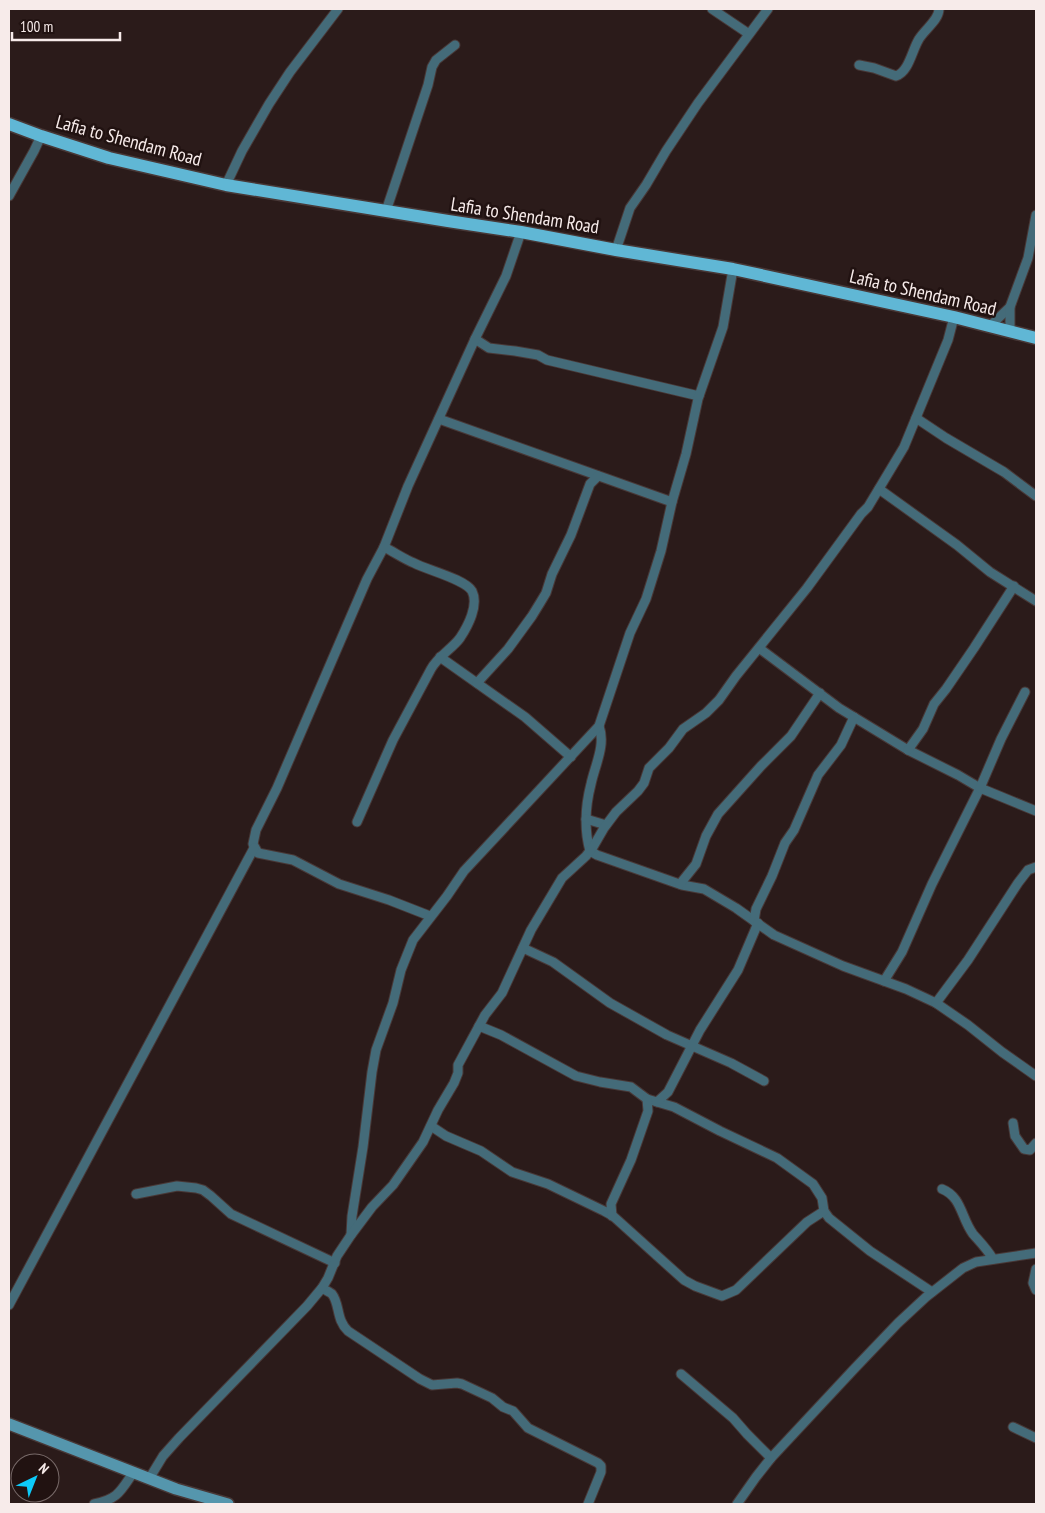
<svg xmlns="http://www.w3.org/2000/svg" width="1045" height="1513" viewBox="0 0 1045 1513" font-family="'PT Sans Narrow',sans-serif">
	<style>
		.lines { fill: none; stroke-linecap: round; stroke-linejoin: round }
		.street-casing { stroke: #483837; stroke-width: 11 }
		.secondary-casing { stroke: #483837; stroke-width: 14 }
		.primary-casing { stroke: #483837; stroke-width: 15 }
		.street { stroke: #446b79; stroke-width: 9 }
		.secondary { stroke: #5596ad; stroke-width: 11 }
		.primary { stroke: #60b7d5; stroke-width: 12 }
		.labels { text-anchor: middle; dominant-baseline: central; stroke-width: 5; stroke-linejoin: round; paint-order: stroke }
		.street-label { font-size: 19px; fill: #f7ebea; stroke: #211211 }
	</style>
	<rect width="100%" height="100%" fill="#2b1b1a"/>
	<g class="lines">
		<defs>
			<g id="street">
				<path d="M712,9l37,25"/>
				<path d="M859,65l15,3 22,8c13,-4 16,-26 23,-37 6,-10 20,-19 20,-30"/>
				<path d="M226,185l16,-34 27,-47 21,-32 48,-63"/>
				<path d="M9,196l25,-45 7,-15"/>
				<path d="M386,211l42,-126 4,-18 4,-7 19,-15"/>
				<path d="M616,250l14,-42 16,-23 20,-34 32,-48 70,-94"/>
				<path d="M990,326l20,-19"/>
				<path d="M1010,331v-24l18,-49 8,-43"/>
				<path d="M475,339l14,9 26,3 23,4 9,5 152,36"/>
				<path d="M916,418l30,20 58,34 32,24"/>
				<path d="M439,419l233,83"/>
				<path d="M879,489l78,56 33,27 46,29"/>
				<path d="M384,547l-17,32 -90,209 -21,42 -3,14 5,9 35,7 46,24 50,16 41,16"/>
				<path d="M759,648l80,60 69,42 50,25 22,13 -48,96 -30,68 -18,29"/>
				<path d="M440,657l85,60 46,40"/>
				<path d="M477,683l31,-34 24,-33 8,-13 6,-10 6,-19 19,-39 19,-51 8,-8"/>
				<path d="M1025,692l-24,47 -21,49 56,23"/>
				<path d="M599,726c7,19 -4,39 -8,58 -6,23 -7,45 -1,67l7,4 85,30 22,4 32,19 38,27 69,31 63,23 30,14"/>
				<path d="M908,750l15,-21 11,-25 12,-15 28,-41 40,-62"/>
				<path d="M586,819l20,6"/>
				<path d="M357,822l36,-82 38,-71c7,-13 21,-20 29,-31 8,-12 19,-33 12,-47 -7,-12 -45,-21 -58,-28 -10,-4 -20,-11 -30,-16l24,-61 67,-147 31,-63 15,-44"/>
				<path d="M1036,867l-8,3 -10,13 -50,77 -32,43 32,22 34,27 34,24"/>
				<path d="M680,884l16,-20 10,-28 12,-22 43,-48 30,-30 29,-43"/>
				<path d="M754,921l2,-12 16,-33 13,-33 9,-13 24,-55 23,-30 13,-28"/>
				<path d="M523,948l30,14 57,41 57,32 64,28 33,18"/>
				<path d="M479,1026l22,9 75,41 24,6 31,5 16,12 27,8 46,24 57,27 36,26 9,14 2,13 5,7 41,33 62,41"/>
				<path d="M657,1102l11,-10 32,-62 38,-60 20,-47"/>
				<path d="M1013,1123l2,13 9,13 6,1 6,-7"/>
				<path d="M431,1126l15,10 35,15 31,21 36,12 56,27 9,5 71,64 11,6 27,10 14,-6 71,-68 17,-11"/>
				<path d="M942,1189c20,8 19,29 31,45 7,8 14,15 20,25"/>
				<path d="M136,1194l41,-8 19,2 7,2 8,6 20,18 104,49"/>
				<path d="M612,1216l-1,-12 20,-44 17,-49 -1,-12"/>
				<path d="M351,1235l1,-19 11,-69 9,-75 4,-22 17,-47 8,-33 12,-30 34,-44 17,-25 135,-145 31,-93 16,-34 15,-48 11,-49 14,-48 12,-55 25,-72 10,-58"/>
				<path d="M1036,1269l-3,14 3,7"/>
				<path d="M322,1288c3,2 8,4 10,6 8,10 4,26 16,37l72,48 12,6 25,-2 5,1 30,14 11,9 10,4 15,17 70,35 3,3v6l-13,32"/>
				<path d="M9,1305l245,-457"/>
				<path d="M681,1374l52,44 14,16 24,24"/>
				<path d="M1013,1427l23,11"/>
				<path d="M149,1479l14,-23 16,-18 128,-132 15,-18 6,-10 9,-22 14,-21 21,-28 21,-22 30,-43 15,-32 16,-27 4,-10v-8l27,-50 17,-22 29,-63 31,-52 24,-22 7,-9 11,-19 12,-16 22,-21 6,-8 5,-15 20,-20 14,-19 23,-16 13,-13 17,-24 71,-88 54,-74 7,-7 36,-60 44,-107 6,-23"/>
				<path d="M94,1504c24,-5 26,-12 39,-31"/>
				<path d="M737,1504l19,-27 15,-19 84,-90 43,-45 28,-26 37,-29 13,-6 60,-9"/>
			</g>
			<path id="secondary" d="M9,1424l167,65 52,15"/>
			<path id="primary" d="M9,124l32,12 68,22 117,27 222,36 73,11 95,18 117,19 221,48 82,21"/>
		</defs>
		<!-- street casing -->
		<use href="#street" class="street-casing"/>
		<!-- secondary casing -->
		<use href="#secondary" class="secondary-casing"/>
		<!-- primary casing -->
		<use href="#primary" class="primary-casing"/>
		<!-- street -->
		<use href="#street" class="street"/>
		<!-- secondary -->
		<use href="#secondary" class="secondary"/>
		<!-- primary -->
		<use href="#primary" class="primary"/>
	</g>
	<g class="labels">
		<!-- street labels -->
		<g class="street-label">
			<text transform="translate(129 140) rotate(15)">Lafia to Shendam Road</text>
			<text transform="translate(525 215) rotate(9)">Lafia to Shendam Road</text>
			<text transform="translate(923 292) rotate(13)">Lafia to Shendam Road</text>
		</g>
	</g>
	<!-- border -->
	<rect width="1045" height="1513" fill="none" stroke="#f7ebea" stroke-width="20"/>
	<!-- north arrow -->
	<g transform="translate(35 1478) rotate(43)"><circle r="24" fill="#211211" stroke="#776968"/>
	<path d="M0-4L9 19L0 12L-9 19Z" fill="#0dcafa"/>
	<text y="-8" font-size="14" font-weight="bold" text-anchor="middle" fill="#f7ebea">N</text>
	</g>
	<!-- scale -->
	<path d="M12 32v8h108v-8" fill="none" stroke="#f7ebea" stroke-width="2.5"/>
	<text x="20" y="32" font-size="15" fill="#f7ebea" stroke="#211211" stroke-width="4" paint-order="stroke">100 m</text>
</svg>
